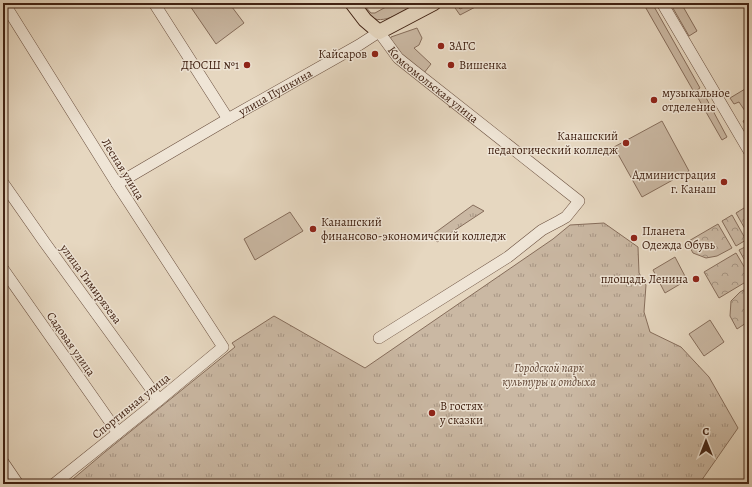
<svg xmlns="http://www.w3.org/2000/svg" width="752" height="487" viewBox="0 0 752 487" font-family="Alegreya,serif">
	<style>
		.green { fill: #cab8a3; stroke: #866d5b }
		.forest { fill: url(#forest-crowns); stroke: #866d5b }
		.park { fill: url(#park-tufts); stroke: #866d5b }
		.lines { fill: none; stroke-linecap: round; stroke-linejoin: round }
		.minor-casing { stroke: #6a4f3e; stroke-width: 12 }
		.major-casing { stroke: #412213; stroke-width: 16 }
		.minor { stroke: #efe5d6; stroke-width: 11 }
		.major { stroke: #e6d7c0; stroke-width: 14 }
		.poi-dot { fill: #8f2418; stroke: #efe5d6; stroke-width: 1.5 }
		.labels { text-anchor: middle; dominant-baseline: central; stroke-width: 3; stroke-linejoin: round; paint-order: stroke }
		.poi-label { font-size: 12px; fill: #412213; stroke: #efe5d6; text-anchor: start }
		.street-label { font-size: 12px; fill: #412213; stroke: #efe5d6 }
		.park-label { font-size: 12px; font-style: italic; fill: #634837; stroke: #efe5d6 }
	</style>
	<defs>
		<pattern id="forest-crowns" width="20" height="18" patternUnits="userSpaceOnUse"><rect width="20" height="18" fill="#cab8a3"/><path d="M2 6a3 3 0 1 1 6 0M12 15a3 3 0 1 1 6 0" fill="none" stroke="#a69584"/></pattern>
		<pattern id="park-tufts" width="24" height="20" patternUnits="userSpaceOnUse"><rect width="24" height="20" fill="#cab8a3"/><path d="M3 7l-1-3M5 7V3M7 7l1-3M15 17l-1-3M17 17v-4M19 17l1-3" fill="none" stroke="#a69584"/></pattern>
	</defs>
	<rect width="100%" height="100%" fill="#e6d7c0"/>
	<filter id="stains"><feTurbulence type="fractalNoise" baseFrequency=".005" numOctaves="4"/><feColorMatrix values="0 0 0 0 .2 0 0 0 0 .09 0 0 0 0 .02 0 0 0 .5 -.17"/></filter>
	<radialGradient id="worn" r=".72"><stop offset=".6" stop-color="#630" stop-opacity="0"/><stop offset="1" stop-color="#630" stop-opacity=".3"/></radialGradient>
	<!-- green -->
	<g class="green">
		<path d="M188,3h41l15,20 -28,21z"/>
		<path d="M360,3h2l9,10h4l18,-10h25c-12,7 -36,24 -49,13 -4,-3 -6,-9 -9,-13z"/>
		<path d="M472,3h11l-23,12 -7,-10 2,-1 5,5z"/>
		<path d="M643,3h9l48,85 -6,4z"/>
		<path d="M670,3h11l16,28 -8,5z"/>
		<path d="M417,28l5,10 -3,7 -5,3 17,16 -7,9 -35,-28 2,-8z"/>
		<path d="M745,89l4,8v35l-6,-11 6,-4 -10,-15 -5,2 -4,-6z"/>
		<path d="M704,94l23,43 -5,3 -24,-42z"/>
		<path d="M662,121l27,50 -47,26 -28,-50z"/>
		<path d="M290,212l13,19 -48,29 -11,-21z"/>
		<path d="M675,257l12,23 -22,13 -12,-23z"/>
		<path d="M710,320l14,22 -20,14 -15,-22z"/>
	</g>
	<!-- forest -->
	<g class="forest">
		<path d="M744,208l5,9v19l-13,-23z"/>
		<path d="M732,215l14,25 -10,6 -14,-25z"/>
		<path d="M718,224l14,24 -15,8 -11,2 -13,-5 -6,-11z"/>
		<path d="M749,245v23l-10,-18z"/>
		<path d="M736,253l13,22v5l-30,18 -15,-26z"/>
		<path d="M749,287v34l-12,8 -7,-13 1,-15 9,-9z"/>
	</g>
	<!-- park -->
	<g class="park">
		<path d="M473,205l11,6 -47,31 -5,-7z"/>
		<path d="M604,223l34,24 1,26 7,12 -2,27 6,20 31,15 28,30 29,51 -39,56h-632l38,-32 130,-105 -3,-4 42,-27 91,52 188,-129 17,-14z"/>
	</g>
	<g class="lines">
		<defs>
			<g id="minor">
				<path d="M4,3l113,181 106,163 -64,53 -105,84"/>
				<path d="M154,3l74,116"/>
				<path d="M662,3l87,148"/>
				<path d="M3,183l42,60 114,157"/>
				<path id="s1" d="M117,184l111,-65 131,-74 20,-13 19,26 15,12 166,131 -13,16 -7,4 -17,9 -34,27 -129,81"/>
				<path d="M3,269l115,164"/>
				<path d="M3,462l15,22"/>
			</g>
			<path id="major" d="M352,3l13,17 14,12 55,-29"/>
		</defs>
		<!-- minor casing -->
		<use href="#minor" class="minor-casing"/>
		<!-- major casing -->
		<use href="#major" class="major-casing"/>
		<!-- minor -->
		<use href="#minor" class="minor"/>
		<!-- major -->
		<use href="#major" class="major"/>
	</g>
	<!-- markers -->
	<g class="poi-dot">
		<circle cx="441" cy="46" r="4"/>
		<circle cx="375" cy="54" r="4"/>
		<circle cx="247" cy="65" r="4"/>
		<circle cx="451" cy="65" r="4"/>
		<circle cx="654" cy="100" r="4"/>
		<circle cx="626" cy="143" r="4"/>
		<circle cx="724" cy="182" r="4"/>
		<circle cx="313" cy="229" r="4"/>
		<circle cx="634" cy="238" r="4"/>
		<circle cx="696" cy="279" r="4"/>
		<circle cx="432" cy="413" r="4"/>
	</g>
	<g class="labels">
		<!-- poi labels -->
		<g class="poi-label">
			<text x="449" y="46">ЗАГС</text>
			<text x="367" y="54" text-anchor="end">Кайсаров</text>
			<text x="239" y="65" text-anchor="end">ДЮСШ №1</text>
			<text x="459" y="65">Вишенка</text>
			<text x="662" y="93">музыкальное<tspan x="662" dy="14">отделение</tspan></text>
			<text x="618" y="136" text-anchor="end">Канашский<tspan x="618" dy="14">педагогический колледж</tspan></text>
			<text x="716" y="175" text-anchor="end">Администрация<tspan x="716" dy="14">г. Канаш</tspan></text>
			<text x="321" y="222">Канашский<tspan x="321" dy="14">финансово-экономичский колледж</tspan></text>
			<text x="642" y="231">Планета<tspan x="642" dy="14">Одежда Обувь</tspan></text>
			<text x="688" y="279" text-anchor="end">площадь Ленина</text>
			<text x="440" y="406">В гостях<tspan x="440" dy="14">у сказки</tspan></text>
		</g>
		<!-- street labels -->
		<g class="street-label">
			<text stroke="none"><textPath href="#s1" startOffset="379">Комсомольская улица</textPath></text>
			<text stroke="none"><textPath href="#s1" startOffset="183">улица Пушкина</textPath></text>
			<text transform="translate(123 169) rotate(58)">Лесная улица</text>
			<text transform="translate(91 284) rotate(54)">улица Тимирязева</text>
			<text transform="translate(71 344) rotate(55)">Садовая улица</text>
			<text transform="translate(131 406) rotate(-39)">Спортивная улица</text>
		</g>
		<!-- park labels -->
		<g class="park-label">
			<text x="549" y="368">Городской парк<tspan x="549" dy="14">культуры и отдыха</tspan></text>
		</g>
	</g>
	<!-- margin -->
	<rect width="752" height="487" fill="none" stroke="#e6d7c0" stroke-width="16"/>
	<rect x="4" y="4" width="744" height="479" fill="none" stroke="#412213" stroke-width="2"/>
	<rect x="8" y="8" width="736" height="471" fill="none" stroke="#412213"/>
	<!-- north arrow -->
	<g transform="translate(706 441)" stroke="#efe5d6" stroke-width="3" paint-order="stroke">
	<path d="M0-3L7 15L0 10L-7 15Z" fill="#412213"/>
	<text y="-6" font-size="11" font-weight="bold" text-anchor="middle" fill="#412213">С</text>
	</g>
	<rect width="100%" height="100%" filter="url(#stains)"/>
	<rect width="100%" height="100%" fill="url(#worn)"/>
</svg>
